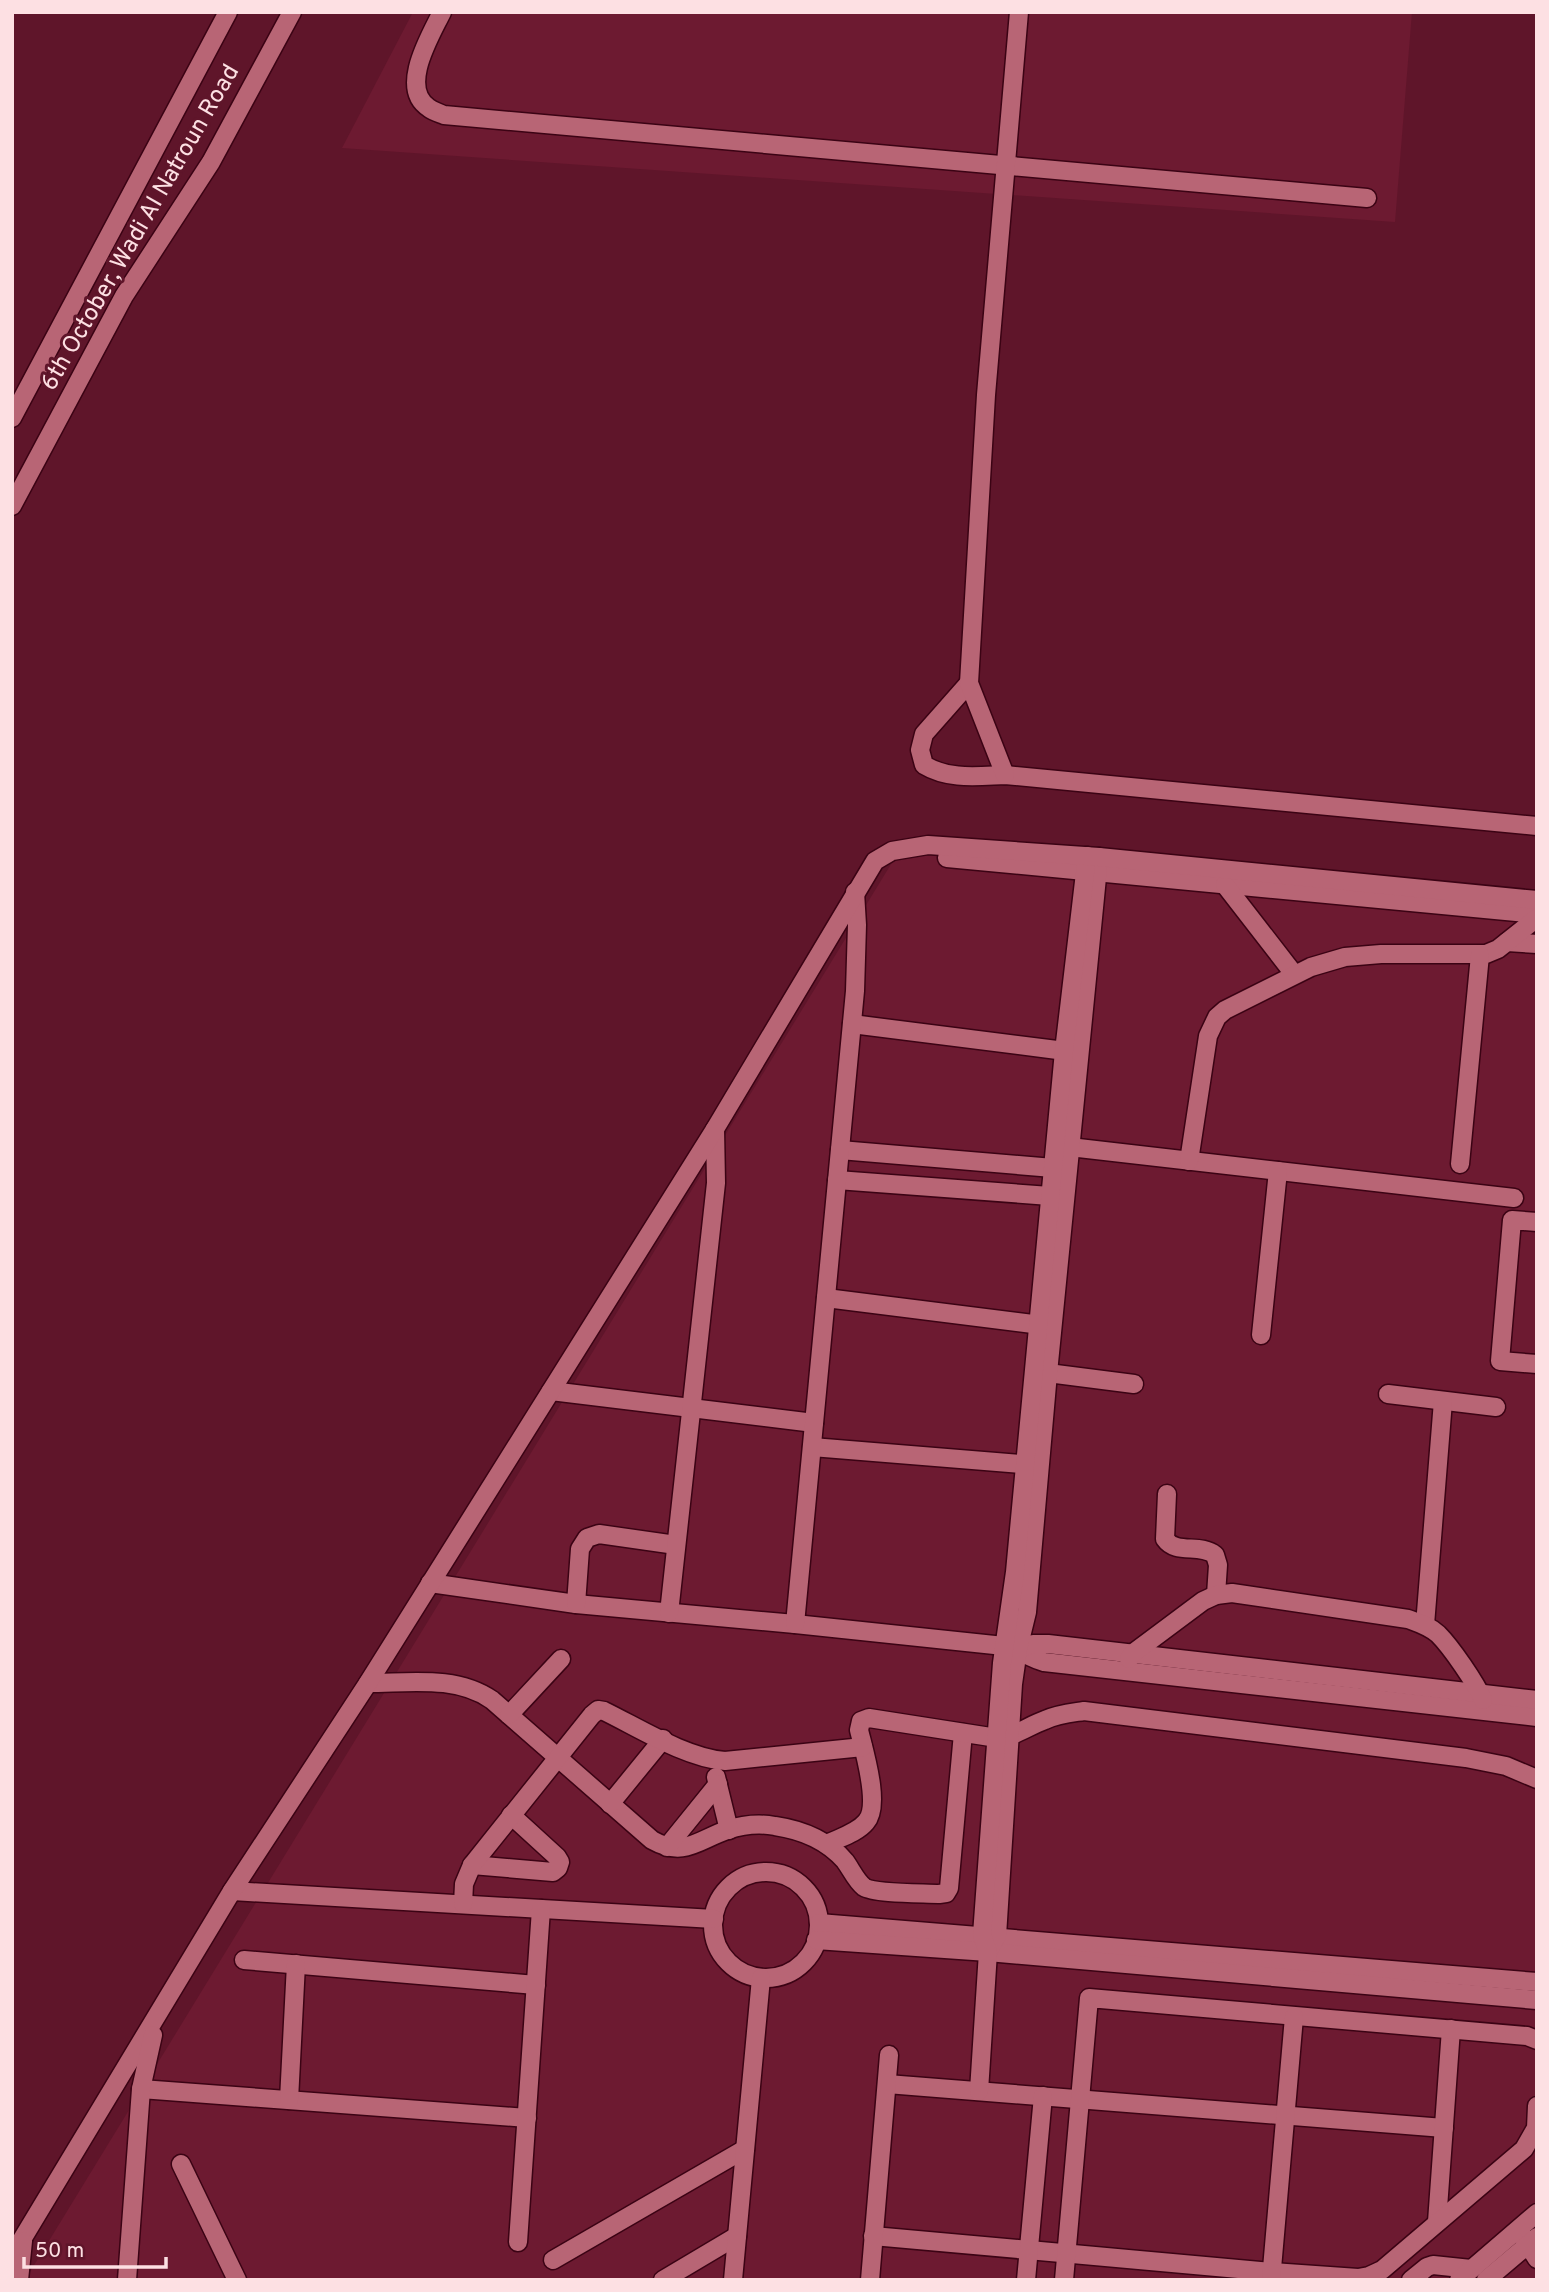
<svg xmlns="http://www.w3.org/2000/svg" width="1549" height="2292" viewBox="0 0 1549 2292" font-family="Overpass,sans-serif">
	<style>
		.built { fill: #6d1a31 }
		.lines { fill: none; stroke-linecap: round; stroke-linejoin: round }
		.minor-casing { stroke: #3b0314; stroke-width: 21 }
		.minor { stroke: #b86575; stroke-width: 18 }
		.labels { text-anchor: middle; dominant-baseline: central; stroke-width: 6; stroke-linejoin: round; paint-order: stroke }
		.street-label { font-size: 24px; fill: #fde0e3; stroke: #5f152a }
	</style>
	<rect width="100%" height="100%" fill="#5f152a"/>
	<!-- built -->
	<g class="built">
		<path d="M413,12h999l-17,210 -1053,-74z"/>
		<path d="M904,843l633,62v1375h-1512z"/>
	</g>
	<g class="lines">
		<defs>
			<g id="minor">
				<path d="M442,12c-11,23 -44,76 -13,96 4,3 10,5 15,7l923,83"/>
				<path d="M12,418l216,-406"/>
				<path d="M12,506l112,-210 87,-134 81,-150"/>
				<path d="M969,683l-45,51 -4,16 4,15c25,15 53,11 81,10l532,51"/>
				<path d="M1005,775l-36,-92 17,-288 33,-383"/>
				<path d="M947,858l590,56"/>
				<path d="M1225,885l69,89"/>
				<path d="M1507,942l30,2"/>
				<path d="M852,1024l221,28"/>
				<path d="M1061,1146l453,52"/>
				<path d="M840,1150l225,19"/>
				<path d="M1189,1161l19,-125 9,-19 8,-7 86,-43 34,-10 36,-3h105l12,-5 39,-31"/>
				<path d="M1460,1164l20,-209"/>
				<path d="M837,1180l213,16"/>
				<path d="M1537,1222l-25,-2 -12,141 37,3"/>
				<path d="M826,1298l223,28"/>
				<path d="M1261,1335l17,-164"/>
				<path d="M1048,1373l86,11"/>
				<path d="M551,1391l263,32"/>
				<path d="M1388,1394l108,13"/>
				<path d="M812,1447l221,18"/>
				<path d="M1167,1494l-2,45c11,16 35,4 50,16l3,10 -2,30"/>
				<path d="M430,1583l146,21 219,20 209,22c15,3 25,12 40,16l493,55"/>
				<path d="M576,1604l4,-55 7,-11 12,-4 77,11"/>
				<path d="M669,1613l47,-430 -1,-54"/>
				<path d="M795,1624l60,-633 2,-66 -2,-33"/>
				<path d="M1425,1625l18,-224"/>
				<path d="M1018,1649l15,-5h15l489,56"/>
				<path d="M1129,1659l3,-5 71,-53 13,-6 16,-2 176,26c11,4 21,7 30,15 13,13 38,49 45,66"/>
				<path d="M368,1683c41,0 88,-8 124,17l160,140c32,18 46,0 75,-10 15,-5 32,-7 48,-4 27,4 52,14 70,35 6,8 11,20 19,26 11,7 59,6 75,7l7,-1 3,-5 14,-155"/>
				<path d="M509,1715l52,-56"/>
				<path d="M716,1777l13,53"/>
				<path d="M610,1804l53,-65"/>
				<path d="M827,1844c12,-6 30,-11 39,-22 15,-16 -2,-71 -7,-92l2,-9 8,-3 128,20c18,-1 31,-12 48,-18 13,-6 26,-7 39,-9l382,47 40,8 31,13"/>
				<path d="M667,1847l51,-63"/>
				<path d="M472,1865l81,7 5,-4 2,-6 -3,-5 -46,-42"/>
				<circle cx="766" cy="1925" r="53"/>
				<path d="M232,1891l482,28"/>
				<path d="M463,1904l1,-20 8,-19 120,-150 6,-5 6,1c35,17 82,47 121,50l138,-14"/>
				<path d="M819,1923l718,59"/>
				<path d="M816,1940l172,12 549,48"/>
				<path d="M988,1952l9,-16 16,-252 5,-35 9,-37 21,-239 51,-516"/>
				<path d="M244,1960l292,25"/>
				<path d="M887,2084l557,44"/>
				<path d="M141,2089l386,29"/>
				<path d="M979,2091l9,-139 -6,-17 20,-272 13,-91 49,-521 23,-195"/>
				<path d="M289,2100l7,-136"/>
				<path d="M181,2164l56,116"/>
				<path d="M1437,2222l14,-193"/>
				<path d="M1522,2235l15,24"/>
				<path d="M873,2236l399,36 86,6 11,-2 13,-6 142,-121 12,-21 1,-22"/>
				<path d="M518,2242l23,-333"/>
				<path d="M12,2256l220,-365 136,-208 347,-554 160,-268 17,-10 36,-6 171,12 438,43"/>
				<path d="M553,2260l192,-111"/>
				<path d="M19,2280l4,-39"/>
				<path d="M127,2280l14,-191 12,-54"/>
				<path d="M663,2280l74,-44"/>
				<path d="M733,2280l28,-302"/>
				<path d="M870,2280l19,-225"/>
				<path d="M1026,2280l17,-184"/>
				<path d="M1064,2280l25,-282 438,38 10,4"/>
				<path d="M1271,2280l23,-263"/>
				<path d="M1411,2280l16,-13 6,-2 38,4"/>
				<path d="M1459,2280l78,-67"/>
				<path d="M1486,2280l51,-43"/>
			</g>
		</defs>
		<!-- minor casing -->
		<use href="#minor" class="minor-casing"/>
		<!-- minor -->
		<use href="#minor" class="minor"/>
	</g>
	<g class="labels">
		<!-- street labels -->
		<g class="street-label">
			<text transform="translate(141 228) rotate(-60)">6th October, Wadi Al Natroun Road</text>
		</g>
	</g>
	<!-- border -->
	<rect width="1549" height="2292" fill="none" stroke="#fde0e3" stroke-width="28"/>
	<!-- scale -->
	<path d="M24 2257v10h142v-10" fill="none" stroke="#fde0e3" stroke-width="3.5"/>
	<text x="35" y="2257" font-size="21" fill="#fde0e3" stroke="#5f152a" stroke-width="5" paint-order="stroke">50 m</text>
</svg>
